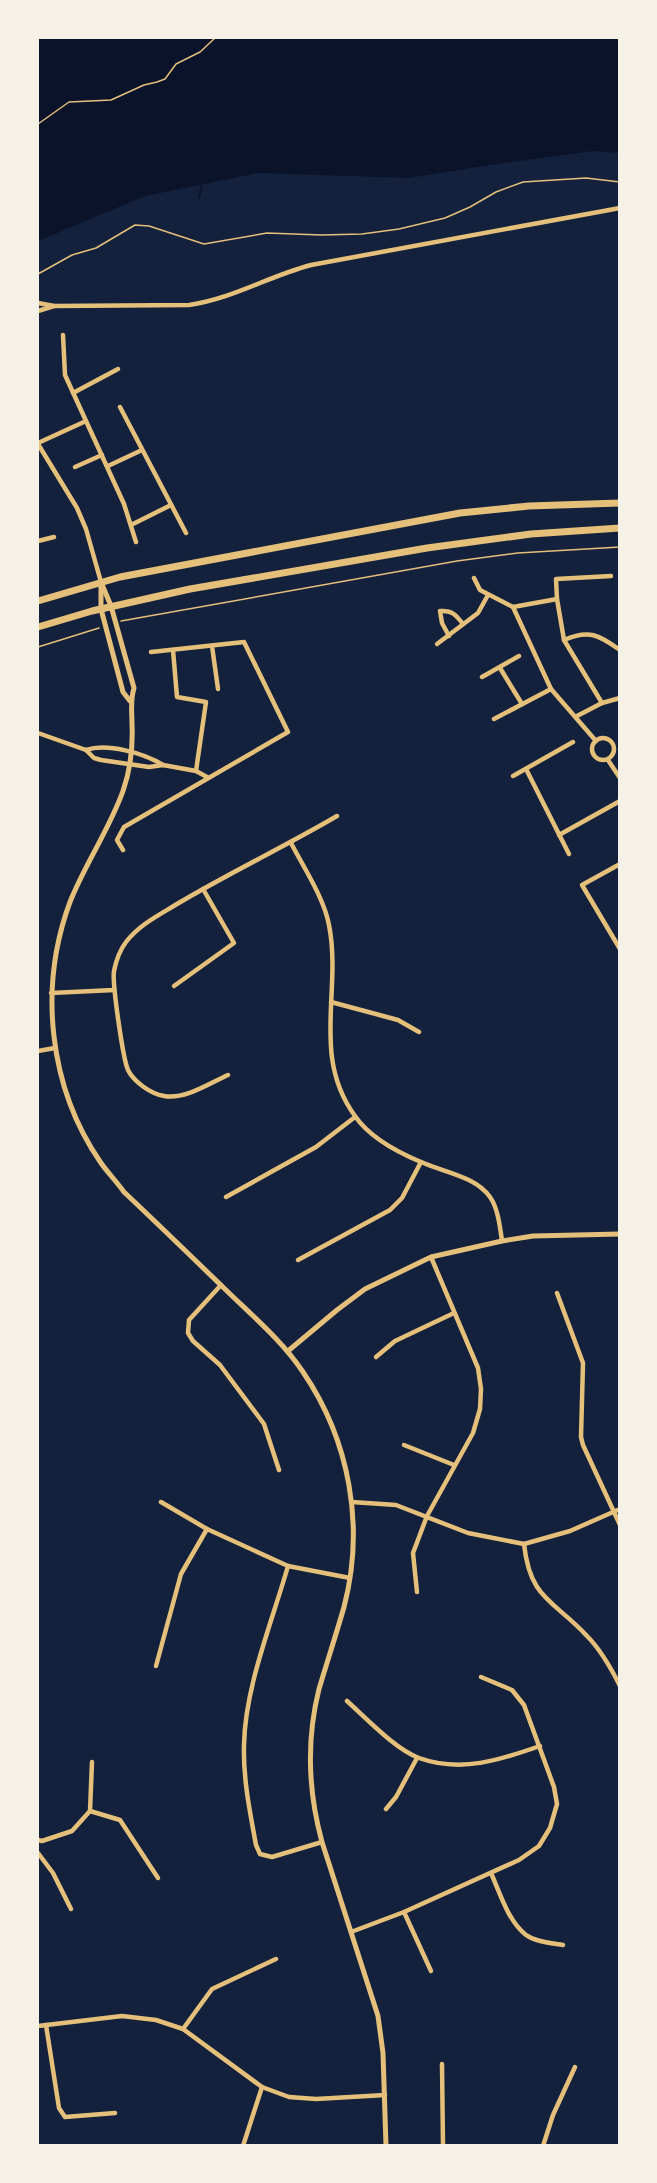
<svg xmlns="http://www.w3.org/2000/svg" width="657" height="2183" viewBox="0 0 657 2183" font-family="'Open Sans',sans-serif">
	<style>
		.water { fill: #0b132b }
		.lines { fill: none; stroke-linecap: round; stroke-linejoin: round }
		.stream { stroke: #0b132b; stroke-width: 2 }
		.path { stroke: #e5c07b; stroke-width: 1.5 }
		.minor { stroke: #e5c07b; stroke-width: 4.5 }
		.tertiary { stroke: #e5c07b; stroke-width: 5 }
		.primary { stroke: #e5c07b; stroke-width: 7 }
	</style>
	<rect width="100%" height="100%" fill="#14213d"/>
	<!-- water -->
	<path class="water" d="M38,38h581v115l-26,-2 -103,14 -81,13 -151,-5 -113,23 -107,45z"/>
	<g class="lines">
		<!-- stream -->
		<path class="stream" d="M199,198l3,-15"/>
		<!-- path -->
		<g class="path">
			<path d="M38,124l31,-22 42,-2 33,-15 13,-3 8,-3 11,-15 24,-12 15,-14"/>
			<path d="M38,274l34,-19 24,-7 39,-23 14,1 55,18 63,-11 54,2 41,-1 37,-5 46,-11 25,-11 26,-15 27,-10 63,-4 34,4"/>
			<path d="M121,621l336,-60 61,-8 102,-6"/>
			<path d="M38,647l61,-19"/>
		</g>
		<!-- minor -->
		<g class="minor">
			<path d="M38,303l16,3 135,-1c43,-6 80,-29 122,-40l309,-57"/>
			<path d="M38,311l16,-5"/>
			<path d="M63,335l2,40 59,129 12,38"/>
			<path d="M73,393l45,-24"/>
			<path d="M120,407l66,126"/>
			<path d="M38,443l48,-22"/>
			<path d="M38,444l39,64 9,21 15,53"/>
			<path d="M108,466l34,-16"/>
			<path d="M75,467l27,-12"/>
			<path d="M131,525l40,-20"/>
			<path d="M38,541l16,-4"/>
			<path d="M474,578l6,12 33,17 38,82 45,52"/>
			<path d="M513,607l44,-8"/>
			<path d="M449,636l-7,-13 -2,-12c12,-1 16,4 23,13"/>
			<path d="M564,640c25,-11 35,-5 56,10"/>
			<path d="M437,644l41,-31 10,-18"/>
			<path d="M212,646l6,43"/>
			<path d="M173,650l4,47 29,5 -10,69"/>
			<path d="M500,668l22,36"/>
			<path d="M482,677l37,-21"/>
			<path d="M602,703l-38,-63 -7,-41 -1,-20 55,-3"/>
			<path d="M577,716l25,-13 18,-5"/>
			<path d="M494,719l57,-30"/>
			<path d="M38,733l48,17 8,8 7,2 48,7 14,-2 33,6 11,6"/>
			<circle cx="603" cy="749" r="11"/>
			<path d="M86,750c21,-7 58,3 77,15"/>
			<path d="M608,760l12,18"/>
			<path d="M526,769l43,85"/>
			<path d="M513,776l60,-34"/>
			<path d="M559,835l61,-34"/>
			<path d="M291,843c13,25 33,55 38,82 13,66 -18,131 26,191 15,22 42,36 66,46 22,10 54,14 69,35 8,11 10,30 12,44"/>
			<path d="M123,850l-6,-10 7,-13 164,-95 -44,-90 -93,10"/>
			<path d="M620,864l-38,21 38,64"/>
			<path d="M174,986l60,-43 -31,-54"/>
			<path d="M51,993l63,-3"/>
			<path d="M331,1002l67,18 21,12"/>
			<path d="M38,1051l17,-3"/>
			<path d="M228,1075c-18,8 -43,25 -64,21 -13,-2 -30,-14 -36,-26 -5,-11 -16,-87 -14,-99 2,-10 6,-21 12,-29 13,-17 33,-27 51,-38 52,-31 107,-57 160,-88"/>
			<path d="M226,1197l90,-50 39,-30"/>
			<path d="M298,1260l92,-50 12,-12 19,-36"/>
			<path d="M221,1285l-32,35 -1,13 5,8 27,24 44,59 15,46"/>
			<path d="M557,1293l26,70 -2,74 2,8 37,80"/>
			<path d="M376,1357l19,-16 59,-28"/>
			<path d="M404,1445l50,20"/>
			<path d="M161,1502l46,27 81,37 62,12"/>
			<path d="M352,1502l44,3 72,28 56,11 46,-13 50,-22"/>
			<path d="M524,1544c6,56 30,56 63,92 14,14 24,32 33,50"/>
			<path d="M288,1566c-16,56 -43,121 -44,179 -1,34 6,67 12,100l4,9 12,3 50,-15"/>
			<path d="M417,1592l-4,-39 14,-37 46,-83 7,-24 1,-20 -3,-21 -47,-111"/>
			<path d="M156,1666l25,-92 26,-45"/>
			<path d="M347,1701c19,17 48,48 72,57 42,15 81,2 121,-12"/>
			<path d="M386,1809l10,-12 21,-39"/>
			<path d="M90,1811l30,9 38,58"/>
			<path d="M38,1840l4,1 30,-10 18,-20 2,-49"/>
			<path d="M38,1853l15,20 18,36"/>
			<path d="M491,1873c9,20 17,48 35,62 10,7 25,8 37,10"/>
			<path d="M404,1912l27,59"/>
			<path d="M351,1932l53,-20 115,-52 20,-14 11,-18 7,-24 -3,-17 -30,-82 -12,-15 -31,-13"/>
			<path d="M46,2025l13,83 6,9 50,-4"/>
			<path d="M38,2026l84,-10 34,4 27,9 79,58 27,10 27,2 69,-4"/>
			<path d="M183,2029l29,-40 64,-30"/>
			<path d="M442,2064l1,82"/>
			<path d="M243,2146l19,-59"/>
			<path d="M543,2146l10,-31 22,-48"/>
		</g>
		<!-- tertiary -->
		<g class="tertiary">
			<path d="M101,582l10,24 23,82c-4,13 -2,23 -2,36 1,22 -2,47 -9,67 -14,39 -38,73 -53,111 -32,86 -21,186 31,261 7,10 16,19 23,29 35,33 70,67 105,101 26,25 54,49 74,79 47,69 62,155 41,235 -8,28 -17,55 -25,82 -13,52 -11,102 3,153l56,174 5,37 3,93"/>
			<path d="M101,584v25l22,83 7,9"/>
			<path d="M288,1351l49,-41 28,-21 66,-32 71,-16 31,-5 87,-2"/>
		</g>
		<!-- primary -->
		<g class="primary">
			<path d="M38,601l82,-24 340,-64 69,-7 91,-3"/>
			<path d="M38,627l54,-16 98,-22 237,-41 104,-14 89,-6"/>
		</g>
	</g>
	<!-- border -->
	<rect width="657" height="2183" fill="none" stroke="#f6f1e7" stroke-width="78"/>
</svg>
